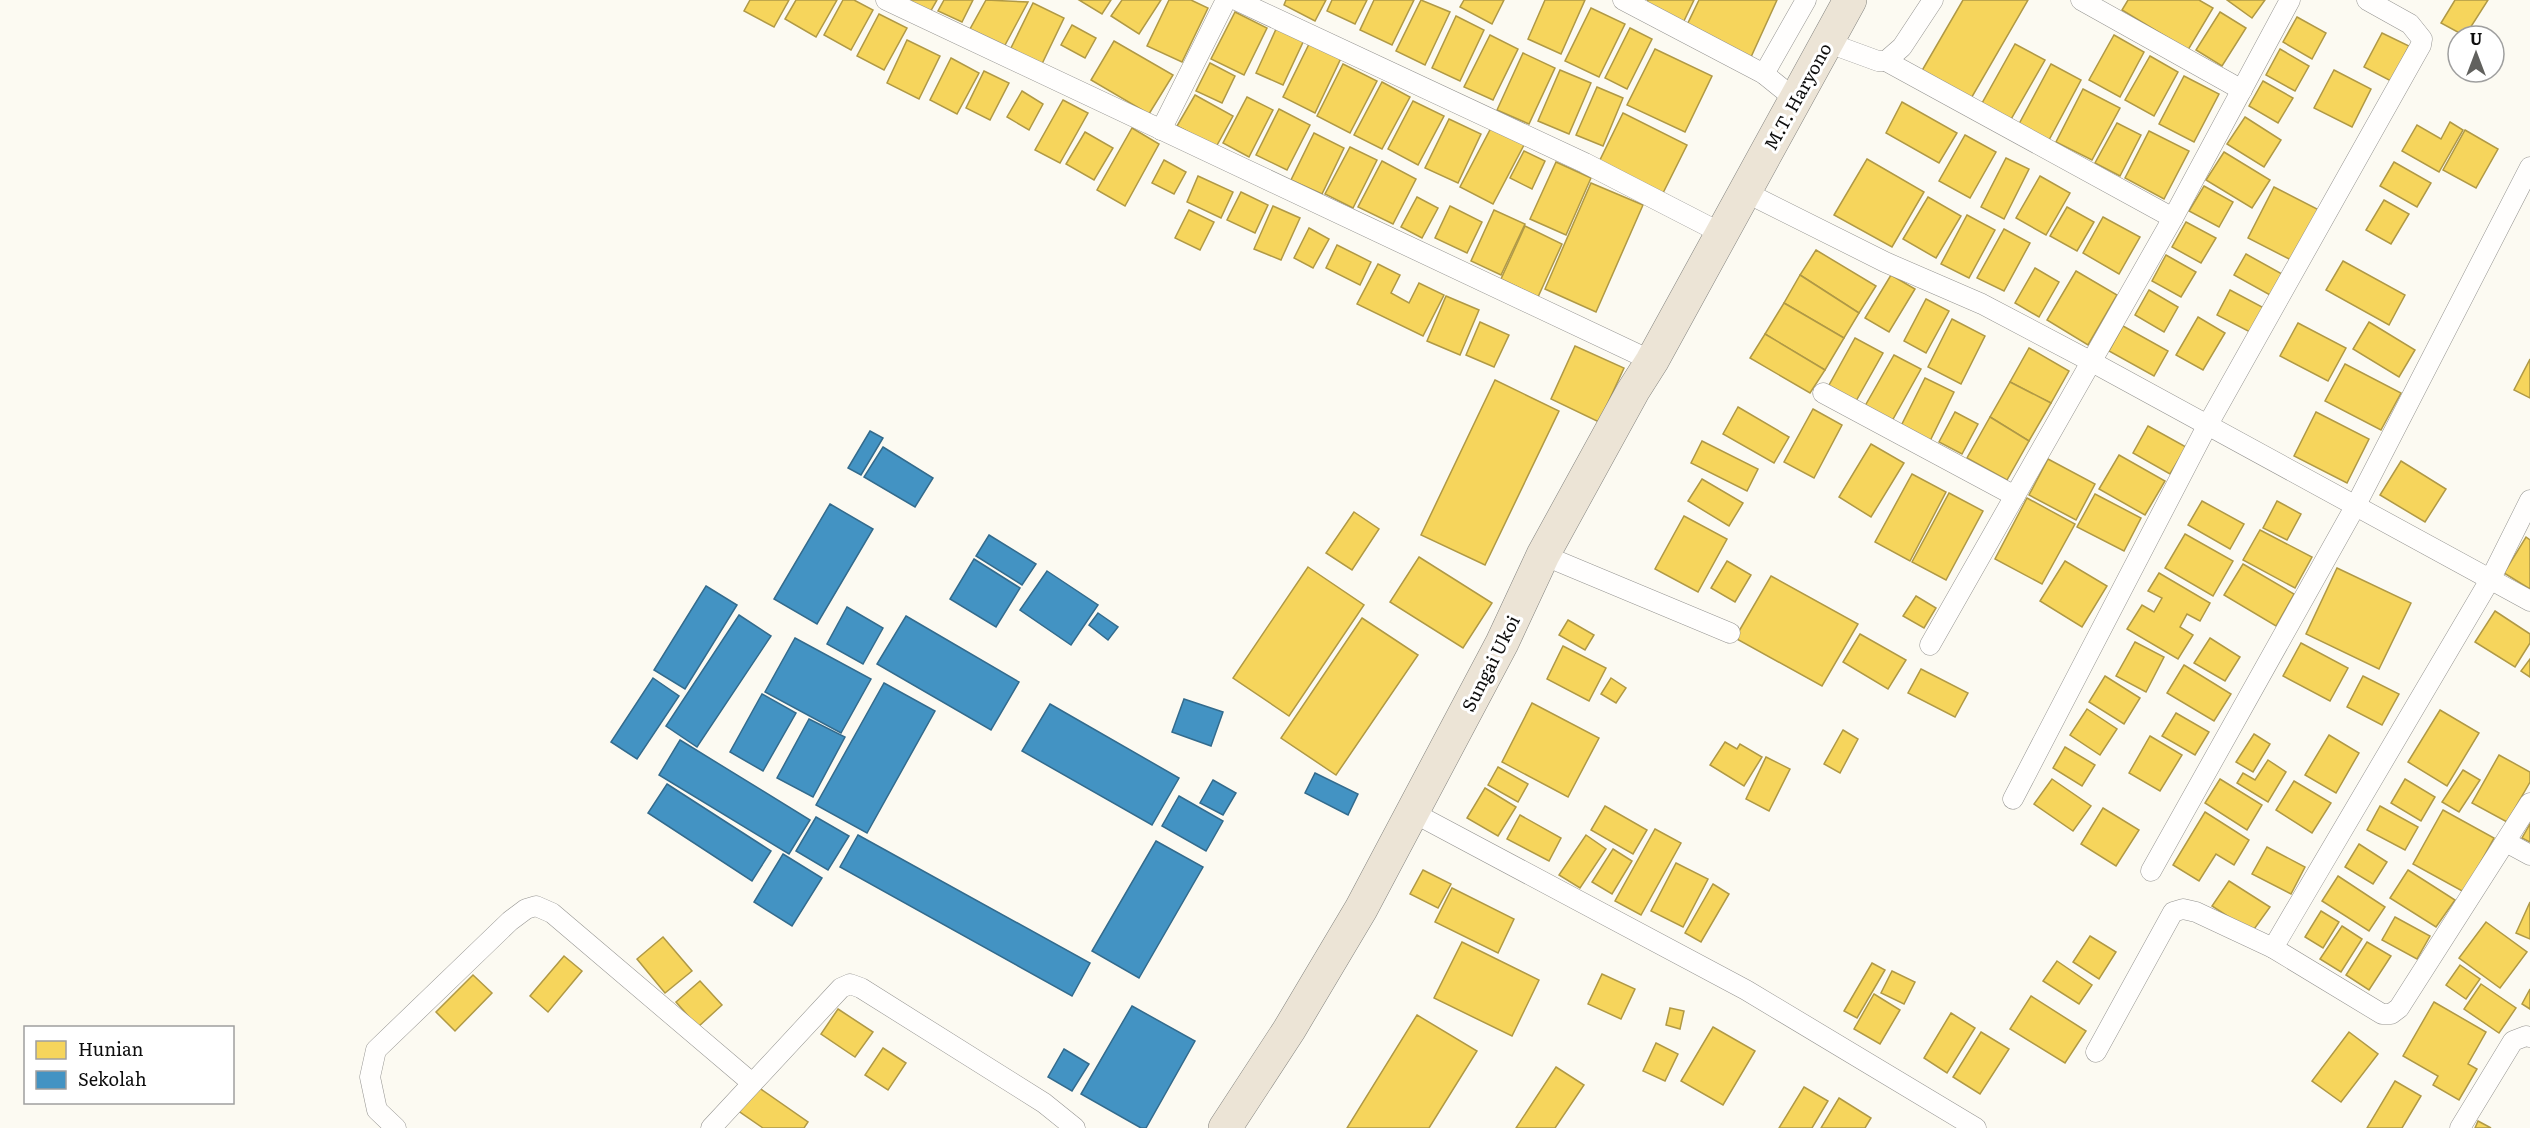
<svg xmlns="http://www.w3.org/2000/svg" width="2530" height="1128" viewBox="0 0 2530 1128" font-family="Literata,serif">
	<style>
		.homes { fill: #f6d55c; stroke: #b09945; stroke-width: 1.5 }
		.schools { fill: #4393c3; stroke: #336b8d; stroke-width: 1.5 }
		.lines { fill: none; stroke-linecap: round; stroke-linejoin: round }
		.minor-casing { stroke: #959491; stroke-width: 21 }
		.trunk-casing { stroke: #82827e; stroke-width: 34 }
		.minor { stroke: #fffefd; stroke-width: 20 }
		.trunk { stroke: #ece4d6; stroke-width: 33 }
		.labels { text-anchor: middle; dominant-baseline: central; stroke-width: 6; stroke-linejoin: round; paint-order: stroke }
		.street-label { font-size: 18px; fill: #0e0e0e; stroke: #fff }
	</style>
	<rect width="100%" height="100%" fill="#fcfaf2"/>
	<!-- homes -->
	<g class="homes">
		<path d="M750,0h39l-15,27 -30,-16z"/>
		<path d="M796,0h41l-21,37 -31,-18z"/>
		<path d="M843,0h11l19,10 -22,40 -27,-15z"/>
		<path d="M902,0h35l-8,14z"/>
		<path d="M944,0h29l-11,22 -24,-11z"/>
		<path d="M986,0l42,2 -24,45 -34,-18z"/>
		<path d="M1079,0h32l-9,14z"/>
		<path d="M1122,0h39l-22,34 -28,-18z"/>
		<path d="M1169,0h22l17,8 -26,54 -35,-16z"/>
		<path d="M1286,0h40l-11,21 -31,-16z"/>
		<path d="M1332,0h35l-12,24 -28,-13z"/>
		<path d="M1374,0h40l-22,45 -32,-15z"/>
		<path d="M1421,0l29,12 -25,53 -29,-14z"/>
		<path d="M1464,0h40l-12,24 -32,-17z"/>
		<path d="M1545,0h40l-24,54 -33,-15z"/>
		<path d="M1648,0h46l-12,25 -37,-19z"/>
		<path d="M1699,0h78l-26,57 -65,-30z"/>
		<path d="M1963,0h65l-59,102 -49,-28z"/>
		<path d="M2128,0h71l14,8 -25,42 -66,-40z"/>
		<path d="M2227,0h38l-13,18z"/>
		<path d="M2455,0h33l-23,36 -24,-13z"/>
		<path d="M1033,3l31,15 -24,50 -31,-16z"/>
		<path d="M1591,8l34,16 -26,53 -34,-16z"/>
		<path d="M1235,12l32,16 -23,47 -33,-16z"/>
		<path d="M2220,12l26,16 -24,38 -26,-16z"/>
		<path d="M879,14l28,14 -23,42 -27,-14z"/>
		<path d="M1456,16l28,14 -24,51 -28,-13z"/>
		<path d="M2297,17l29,16 -14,26 -29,-17z"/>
		<path d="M1072,25l24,13 -11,20 -24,-13z"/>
		<path d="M1277,27l27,13 -21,45 -27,-12z"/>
		<path d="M1630,28l22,11 -25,50 -22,-11z"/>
		<path d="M2382,33l27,13 -18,35 -27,-14z"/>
		<path d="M1490,35l28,14 -25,51 -29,-13z"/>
		<path d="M2114,35l30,17 -24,45 -31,-17z"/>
		<path d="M907,40l33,16 -21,43 -32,-16z"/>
		<path d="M1311,40l31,16 -27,57 -32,-16z"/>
		<path d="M1114,41l59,34 -24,39 -58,-34z"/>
		<path d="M2015,44l30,16 -35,61 -29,-16z"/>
		<path d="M1655,49l57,27 -27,56 -58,-27z"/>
		<path d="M2280,49l29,17 -14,25 -29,-16z"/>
		<path d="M1523,53l32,15 -26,56 -32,-14z"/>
		<path d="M2150,56l28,16 -24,44 -29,-16z"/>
		<path d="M951,58l28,15 -22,41 -27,-14z"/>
		<path d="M1210,63l25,13 -13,27 -26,-12z"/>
		<path d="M1343,64l34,17 -27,52 -33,-17z"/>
		<path d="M2051,64l30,16 -32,60 -30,-16z"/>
		<path d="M1560,70l31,13 -22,51 -31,-13z"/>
		<path d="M2334,70l37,19 -19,38 -38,-19z"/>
		<path d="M984,71l25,12 -19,37 -24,-12z"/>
		<path d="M2184,76l35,18 -25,48 -35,-18z"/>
		<path d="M2263,81l30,17 -15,25 -29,-17z"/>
		<path d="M1382,82l28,15 -28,52 -28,-14z"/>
		<path d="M1597,87l26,11 -20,48 -27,-11z"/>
		<path d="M2083,89l37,19 -28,52 -36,-18z"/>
		<path d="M1022,91l21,13 -14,26 -22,-13z"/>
		<path d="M1195,95l38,21 -17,31 -39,-21z"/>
		<path d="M1247,97l26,13 -24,47 -26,-14z"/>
		<path d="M1063,100l25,13 -28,50 -25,-13z"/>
		<path d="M1413,101l31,15 -26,49 -30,-16z"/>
		<path d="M1902,102l55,31 -18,30 -53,-30z"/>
		<path d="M1279,109l31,16 -23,45 -31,-15z"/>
		<path d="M1623,113l64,32 -26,52 -64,-31z"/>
		<path d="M2245,117l36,23 -17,27 -37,-23z"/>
		<path d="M1449,119l32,15 -23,49 -33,-15z"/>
		<path d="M2450,122l13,8 -24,42 -37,-21 15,-26 24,14z"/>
		<path d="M2117,123l24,12 -21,41 -25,-13z"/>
		<path d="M1492,126l33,17 -32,61 -33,-17z"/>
		<path d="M1132,128l27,16 -34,62 -28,-16z"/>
		<path d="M2465,130l33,19 -22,39 -33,-18z"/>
		<path d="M2149,131l40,20 -25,48 -39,-21z"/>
		<path d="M1085,132l28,16 -19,32 -28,-16z"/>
		<path d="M1314,133l30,15 -22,46 -31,-14z"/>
		<path d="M1965,135l31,17 -26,46 -31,-17z"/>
		<path d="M1350,147l27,13 -24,48 -28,-14z"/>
		<path d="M1524,151l21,10 -13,28 -22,-11z"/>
		<path d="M2224,152l46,28 -18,28 -46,-28z"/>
		<path d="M2006,158l23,11 -25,50 -23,-12z"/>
		<path d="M1867,159l57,33 -32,55 -58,-32z"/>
		<path d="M1164,160l22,12 -12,22 -22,-11z"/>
		<path d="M1382,161l34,18 -23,45 -35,-17z"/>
		<path d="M1556,162l35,16 -25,57 -36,-16z"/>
		<path d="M2394,162l37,21 -14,24 -37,-21z"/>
		<path d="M1198,176l35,16 -12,26 -34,-16z"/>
		<path d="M2040,176l30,17 -24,42 -30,-17z"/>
		<path d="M1591,183l52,22 -47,107 -51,-23z"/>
		<path d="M2204,186l29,16 -14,25 -30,-16z"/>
		<path d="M2274,187l47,24 -26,51 -47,-24z"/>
		<path d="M1241,192l27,13 -13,28 -28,-13z"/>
		<path d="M1417,197l21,11 -16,30 -21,-11z"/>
		<path d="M1928,197l33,19 -25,42 -33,-19z"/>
		<path d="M2384,200l25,14 -18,30 -25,-14z"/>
		<path d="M1273,206l27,12 -19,42 -27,-11z"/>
		<path d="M1450,206l32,16 -15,31 -32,-15z"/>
		<path d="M2067,207l27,15 -17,29 -27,-15z"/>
		<path d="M1189,210l25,12 -14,28 -25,-12z"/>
		<path d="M1494,210l31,14 -24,51 -30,-14z"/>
		<path d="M1967,215l28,15 -26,48 -28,-14z"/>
		<path d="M2103,217l37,20 -21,37 -36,-21z"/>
		<path d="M2186,222l30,16 -15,25 -29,-16z"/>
		<path d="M1525,226l37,18 -24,53 -37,-18z"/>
		<path d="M1309,228l20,11 -16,29 -19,-10z"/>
		<path d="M2004,229l26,14 -26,48 -27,-13z"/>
		<path d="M1337,245l34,17 -11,23 -34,-17z"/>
		<path d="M1816,250l60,36 -17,27 -59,-38z"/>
		<path d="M2246,254l36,20 -12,21 -36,-20z"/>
		<path d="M2166,255l30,17 -15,25 -29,-16z"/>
		<path d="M2343,261l62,34 -16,30 -63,-35z"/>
		<path d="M1378,264l22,11 -9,18 18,10 10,-20 25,12 -21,41 -66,-32z"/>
		<path d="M2035,268l24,14 -20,35 -24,-14z"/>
		<path d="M2076,271l41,24 -29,50 -41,-25z"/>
		<path d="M1800,275l59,38 -15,25 -60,-35z"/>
		<path d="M1891,275l24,14 -26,43 -24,-14z"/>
		<path d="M2149,290l29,17 -14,25 -29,-17z"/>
		<path d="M2230,290l34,18 -12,25 -35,-18z"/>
		<path d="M1446,296l33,14 -19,45 -33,-14z"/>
		<path d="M1926,299l23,12 -23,42 -22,-12z"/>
		<path d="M1784,303l60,35 -19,32 -60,-36z"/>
		<path d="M2198,317l27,16 -22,37 -27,-15z"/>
		<path d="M1952,319l33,17 -24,48 -33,-17z"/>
		<path d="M1480,322l29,13 -15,32 -28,-12z"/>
		<path d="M2369,322l46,28 -16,27 -46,-28z"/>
		<path d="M2298,323l48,25 -18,33 -48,-25z"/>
		<path d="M2123,326l45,25 -14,25 -45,-25z"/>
		<path d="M1765,334l60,36 -15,23 -60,-35z"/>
		<path d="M1855,338l28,15 -27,48 -28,-14z"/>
		<path d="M1575,346l49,22 -25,54 -48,-23z"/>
		<path d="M2029,348l40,23 -18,32 -41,-21z"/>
		<path d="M1894,355l27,14 -29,52 -27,-15z"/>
		<path d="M2530,359v39l-16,-8z"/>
		<path d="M2345,364l56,29 -20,37 -56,-29z"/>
		<path d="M1925,378l29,14 -24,49 -29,-15z"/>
		<path d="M1495,380l64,31 -74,154 -64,-30z"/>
		<path d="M2010,382l41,21 -22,38 -39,-24z"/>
		<path d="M1738,407l51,30 -15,26 -51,-29z"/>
		<path d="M1813,409l29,16 -28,53 -30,-16z"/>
		<path d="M1955,412l23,12 -16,30 -23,-12z"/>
		<path d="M2316,412l53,27 -22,44 -53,-27z"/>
		<path d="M1990,417l39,24 -22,39 -40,-22z"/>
		<path d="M2148,426l38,21 -16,27 -37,-21z"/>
		<path d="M1702,441l56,28 -11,22 -56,-28z"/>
		<path d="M1871,444l33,19 -33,54 -32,-20z"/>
		<path d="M2119,455l46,26 -20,34 -46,-26z"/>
		<path d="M2048,459l47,25 -19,36 -47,-25z"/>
		<path d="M2401,461l45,28 -21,33 -45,-27z"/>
		<path d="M1912,474l34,18 -36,69 -35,-19z"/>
		<path d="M1702,479l41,24 -14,23 -41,-25z"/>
		<path d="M1949,493l34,18 -37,69 -34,-18z"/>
		<path d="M2095,494l46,24 -17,33 -47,-24z"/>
		<path d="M2027,498l48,26 -33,60 -47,-25z"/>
		<path d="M2202,501l42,23 -14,25 -42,-24z"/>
		<path d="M2277,501l24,13 -14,26 -24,-12z"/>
		<path d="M1354,512l25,17 -27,41 -26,-17z"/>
		<path d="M1684,516l43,23 -29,53 -43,-23z"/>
		<path d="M2260,530l52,27 -17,31 -52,-28z"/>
		<path d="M2185,534l48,27 -20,35 -48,-28z"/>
		<path d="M2526,537l4,3v49l-26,-16z"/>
		<path d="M1419,557l73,46 -29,45 -73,-46z"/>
		<path d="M1727,561l24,14 -16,27 -24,-14z"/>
		<path d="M2065,561l42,25 -25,41 -42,-26z"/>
		<path d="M2243,564l51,30 -18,32 -52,-31z"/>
		<path d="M1308,567l56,38 -75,111 -56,-38z"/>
		<path d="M2337,568l74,35 -32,66 -73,-35z"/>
		<path d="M2159,573l51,30 -10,18 -13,-7 -7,13 13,8 -15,24 -51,-30 15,-24 12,7 8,-14 -14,-7z"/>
		<path d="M1771,576l87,48 -36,62 -87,-48z"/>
		<path d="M1916,596l20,12 -12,20 -21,-12z"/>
		<path d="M2495,611l35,23v9l-15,24 -40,-25z"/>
		<path d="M1362,618l56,37 -82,120 -55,-37z"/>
		<path d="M1568,620l26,15 -9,15 -26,-15z"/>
		<path d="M1860,634l46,26 -18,29 -45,-27z"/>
		<path d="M2210,638l30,19 -15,24 -31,-18z"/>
		<path d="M2135,642l29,15 -18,35 -30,-16z"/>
		<path d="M2301,643l47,25 -18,33 -47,-25z"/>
		<path d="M1563,646l43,22 -17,33 -42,-22z"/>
		<path d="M2530,659v18l-9,-6z"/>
		<path d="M2184,665l47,29 -17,27 -47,-28z"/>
		<path d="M1921,669l47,24 -13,24 -47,-24z"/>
		<path d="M2105,676l35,22 -16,26 -35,-22z"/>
		<path d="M2363,676l36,18 -17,31 -35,-18z"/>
		<path d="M1611,678l15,10 -10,15 -15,-9z"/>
		<path d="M1532,703l67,35 -31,59 -66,-35z"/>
		<path d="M2087,709l30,20 -17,26 -30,-20z"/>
		<path d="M2440,710l39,23 -32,53 -39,-24z"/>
		<path d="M2176,713l33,19 -14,23 -33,-19z"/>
		<path d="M1843,730l15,9 -18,34 -16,-9z"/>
		<path d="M2254,734l16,10 -17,28 -17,-10z"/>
		<path d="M2329,735l30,18 -23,40 -31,-18z"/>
		<path d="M2150,736l32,19 -22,36 -31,-18z"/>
		<path d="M1725,742l12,7 3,-5 22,13 -18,29 -34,-21z"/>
		<path d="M2065,747l30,18 -13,21 -29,-18z"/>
		<path d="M2499,755l31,17v10l-23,40 -35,-19z"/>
		<path d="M1766,757l24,12 -21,42 -23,-12z"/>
		<path d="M2268,760l18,12 -18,30 -31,-19 6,-10 12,7z"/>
		<path d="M1498,767l30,17 -10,18 -30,-17z"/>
		<path d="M2463,770l17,10 -21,32 -17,-10z"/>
		<path d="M2052,779l39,27 -18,25 -39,-27z"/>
		<path d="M2220,779l42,26 -15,25 -42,-27z"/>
		<path d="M2405,779l30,18 -14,24 -30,-18z"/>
		<path d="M2294,781l37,22 -19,30 -36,-23z"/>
		<path d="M1485,788l31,19 -18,29 -31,-18z"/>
		<path d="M1605,806l42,24 -14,24 -42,-24z"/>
		<path d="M2380,806l38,21 -13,23 -38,-20z"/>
		<path d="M2103,808l36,22 -23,36 -35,-22z"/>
		<path d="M2443,810l51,28 -30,54 -51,-28z"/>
		<path d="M2205,812l44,28 -15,25 -18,-11 -17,27 -26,-16z"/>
		<path d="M1520,815l41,23 -12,23 -42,-22z"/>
		<path d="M2530,824v18l-8,-4z"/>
		<path d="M1655,829l26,14 -40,72 -26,-14z"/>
		<path d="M1586,835l20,14 -26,39 -21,-13z"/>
		<path d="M2359,844l28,18 -14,22 -28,-17z"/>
		<path d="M2267,847l38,20 -14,27 -39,-20z"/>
		<path d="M1613,849l19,12 -20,33 -20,-12z"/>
		<path d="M1676,863l32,16 -25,48 -32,-16z"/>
		<path d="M1423,870l28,14 -13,24 -28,-14z"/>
		<path d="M2408,870l47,30 -19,27 -46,-29z"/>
		<path d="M2338,876l47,31 -16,24 -47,-30z"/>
		<path d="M2229,881l41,26 -18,25 -40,-26z"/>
		<path d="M1713,884l16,10 -28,48 -16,-9z"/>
		<path d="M1452,888l62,31 -16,34 -63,-31z"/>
		<path d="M2530,902v37l-14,-6z"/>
		<path d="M2321,911l18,11 -16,26 -18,-11z"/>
		<path d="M2395,917l35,19 -13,23 -35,-19z"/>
		<path d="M2486,922l41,30 -27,36 -41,-30z"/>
		<path d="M2342,926l20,13 -21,33 -21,-13z"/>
		<path d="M2090,936l26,16 -17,27 -26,-17z"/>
		<path d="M663,937l29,34 -27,22 -28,-34z"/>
		<path d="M1462,942l77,38 -27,56 -78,-38z"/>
		<path d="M2367,942l24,14 -22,34 -23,-15z"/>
		<path d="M564,956l18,15 -34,41 -18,-16z"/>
		<path d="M2057,961l35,24 -13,19 -36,-23z"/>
		<path d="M1872,963l13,7 -28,48 -13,-7z"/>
		<path d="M2460,965l20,14 -14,20 -20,-14z"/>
		<path d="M1892,971l23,11 -11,22 -23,-11z"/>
		<path d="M1602,974l33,15 -14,30 -33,-15z"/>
		<path d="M473,975l19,18 -37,38 -19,-19z"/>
		<path d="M700,981l22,24 -24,22 -22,-25z"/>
		<path d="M2481,984l35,24 -17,25 -35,-24z"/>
		<path d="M2530,989v20l-8,-5z"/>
		<path d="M1874,994l26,16 -20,34 -26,-15z"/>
		<path d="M2031,996l55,35 -21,32 -55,-34z"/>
		<path d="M2434,1002l52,30 -18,32 9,5 -18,31 -26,-15 5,-9 -35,-20z"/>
		<path d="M1670,1008l14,3 -4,18 -14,-4z"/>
		<path d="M838,1009l35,23 -18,25 -34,-23z"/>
		<path d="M1951,1013l24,15 -28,45 -23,-15z"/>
		<path d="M1417,1015l60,36 -48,77h-82z"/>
		<path d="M1713,1027l42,24 -32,54 -42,-24z"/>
		<path d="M1981,1032l28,17 -29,45 -27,-17z"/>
		<path d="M2349,1032l29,22 -37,48 -29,-21z"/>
		<path d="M1656,1043l22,11 -13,27 -22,-10z"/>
		<path d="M883,1048l23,15 -18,27 -23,-15z"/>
		<path d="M1556,1067l28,18 -29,43h-39z"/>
		<path d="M2395,1081l26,15 -19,32h-35z"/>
		<path d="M755,1085l53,37 -4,6h-41l-26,-18z"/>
		<path d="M1804,1087l24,14 -16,27h-33z"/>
		<path d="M1839,1098l32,20 -6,10h-44z"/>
		<path d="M2478,1121l13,7h-16z"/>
	</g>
	<!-- schools -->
	<g class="schools">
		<path d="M870,431l13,7 -22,37 -13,-7z"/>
		<path d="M883,447l50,31 -18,29 -51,-30z"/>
		<path d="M830,504l43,25 -56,95 -43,-25z"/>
		<path d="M989,535l47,29 -14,21 -46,-29z"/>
		<path d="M974,559l46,29 -24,39 -46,-28z"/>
		<path d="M1047,571l51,34 -27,40 -51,-35z"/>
		<path d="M706,586l31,19 -52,84 -31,-19z"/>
		<path d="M847,607l36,21 -20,36 -36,-20z"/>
		<path d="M1098,613l20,14 -10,13 -19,-15z"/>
		<path d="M739,615l32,21 -74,111 -31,-21z"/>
		<path d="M906,616l113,66 -28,48 -114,-66z"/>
		<path d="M795,638l76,41 -30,54 -76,-41z"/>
		<path d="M653,678l26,18 -42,63 -26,-17z"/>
		<path d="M884,683l51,28 -68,122 -51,-28z"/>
		<path d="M762,694l34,19 -33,58 -33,-19z"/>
		<path d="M1184,699l39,13 -12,34 -39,-14z"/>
		<path d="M1050,704l129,74 -27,47 -130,-74z"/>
		<path d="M809,719l36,18 -32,60 -36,-19z"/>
		<path d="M680,740l130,80 -21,34 -130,-79z"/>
		<path d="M1315,773l43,21 -10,21 -43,-22z"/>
		<path d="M1213,780l23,13 -13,22 -23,-12z"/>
		<path d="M667,784l104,67 -19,30 -104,-68z"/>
		<path d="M1179,796l44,25 -17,30 -44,-25z"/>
		<path d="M816,817l33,19 -21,34 -32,-19z"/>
		<path d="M858,835l232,128 -18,33 -232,-129z"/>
		<path d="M1156,841l47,26 -64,111 -47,-27z"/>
		<path d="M783,854l39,24 -30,48 -38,-24z"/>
		<path d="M1132,1006l63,35 -49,87h-5l-60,-34z"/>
		<path d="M1064,1049l25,15 -17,27 -24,-14z"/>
	</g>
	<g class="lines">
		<defs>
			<g id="minor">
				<path d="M886,0l766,361"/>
				<path d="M1236,0l349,163 136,70"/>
				<path d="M1623,0l141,74 31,25"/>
				<path d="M2081,0l161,90"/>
				<path d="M1826,42l52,19h8l16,-14 31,-47"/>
				<path d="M1886,61l287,157 -243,427"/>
				<path d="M1764,74l42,-74"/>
				<path d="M1161,130l65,-130"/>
				<path d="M1745,192l140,70 97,42 110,58 438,239"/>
				<path d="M2173,218l117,-218"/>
				<path d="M1823,393l192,103"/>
				<path d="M1543,555l187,78"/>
				<path d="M2013,799l194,-373 214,-381 1,-6 -12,-15 -43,-24"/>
				<path d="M1412,812l334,178 230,138"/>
				<path d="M2506,842l24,13"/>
				<path d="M2151,871l205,-366 174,-338"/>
				<path d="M2273,948l218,-370 39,-78"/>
				<path d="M2096,1052l77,-140 10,-3 13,3 77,36 109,66h9l8,-6 131,-205"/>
				<path d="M396,1128l-19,-18 -7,-33 6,-27 134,-129 16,-12 10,-3 16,7 200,170"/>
				<path d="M711,1128l130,-140 9,-4 11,4 183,115 31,25"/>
				<path d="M2460,1128l53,-87 13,-5 4,1"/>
			</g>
			<path id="trunk" d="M1225,1128l64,-98 72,-121 141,-266 41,-88 90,-164 19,-30 198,-361"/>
		</defs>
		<!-- minor casing -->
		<use href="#minor" class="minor-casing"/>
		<!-- trunk casing -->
		<use href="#trunk" class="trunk-casing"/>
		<!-- minor -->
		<use href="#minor" class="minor"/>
		<!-- trunk -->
		<use href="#trunk" class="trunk"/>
	</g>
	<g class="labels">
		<!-- street labels -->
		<g class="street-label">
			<text transform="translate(1797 96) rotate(-61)">M.T. Haryono</text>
			<text transform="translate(1490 663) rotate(-63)">Sungai Ukoi</text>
		</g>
	</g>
	<!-- legend -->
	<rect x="24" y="1026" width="210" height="78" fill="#ffffff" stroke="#9f9f9f" stroke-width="1.5"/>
	<rect x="36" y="1041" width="30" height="18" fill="#f6d55c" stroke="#9f9f9f" stroke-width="1.5"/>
	<text x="78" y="1056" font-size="18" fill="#0e0e0e">Hunian</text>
	<rect x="36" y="1071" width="30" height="18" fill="#4393c3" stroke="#9f9f9f" stroke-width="1.5"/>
	<text x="78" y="1086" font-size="18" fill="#0e0e0e">Sekolah</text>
	<!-- north arrow -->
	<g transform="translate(2476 54)"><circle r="28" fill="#ffffff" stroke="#9f9f9f" stroke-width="1.5"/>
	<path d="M0-4.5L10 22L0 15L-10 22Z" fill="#61615e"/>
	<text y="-9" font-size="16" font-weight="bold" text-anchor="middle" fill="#0e0e0e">U</text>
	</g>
</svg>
